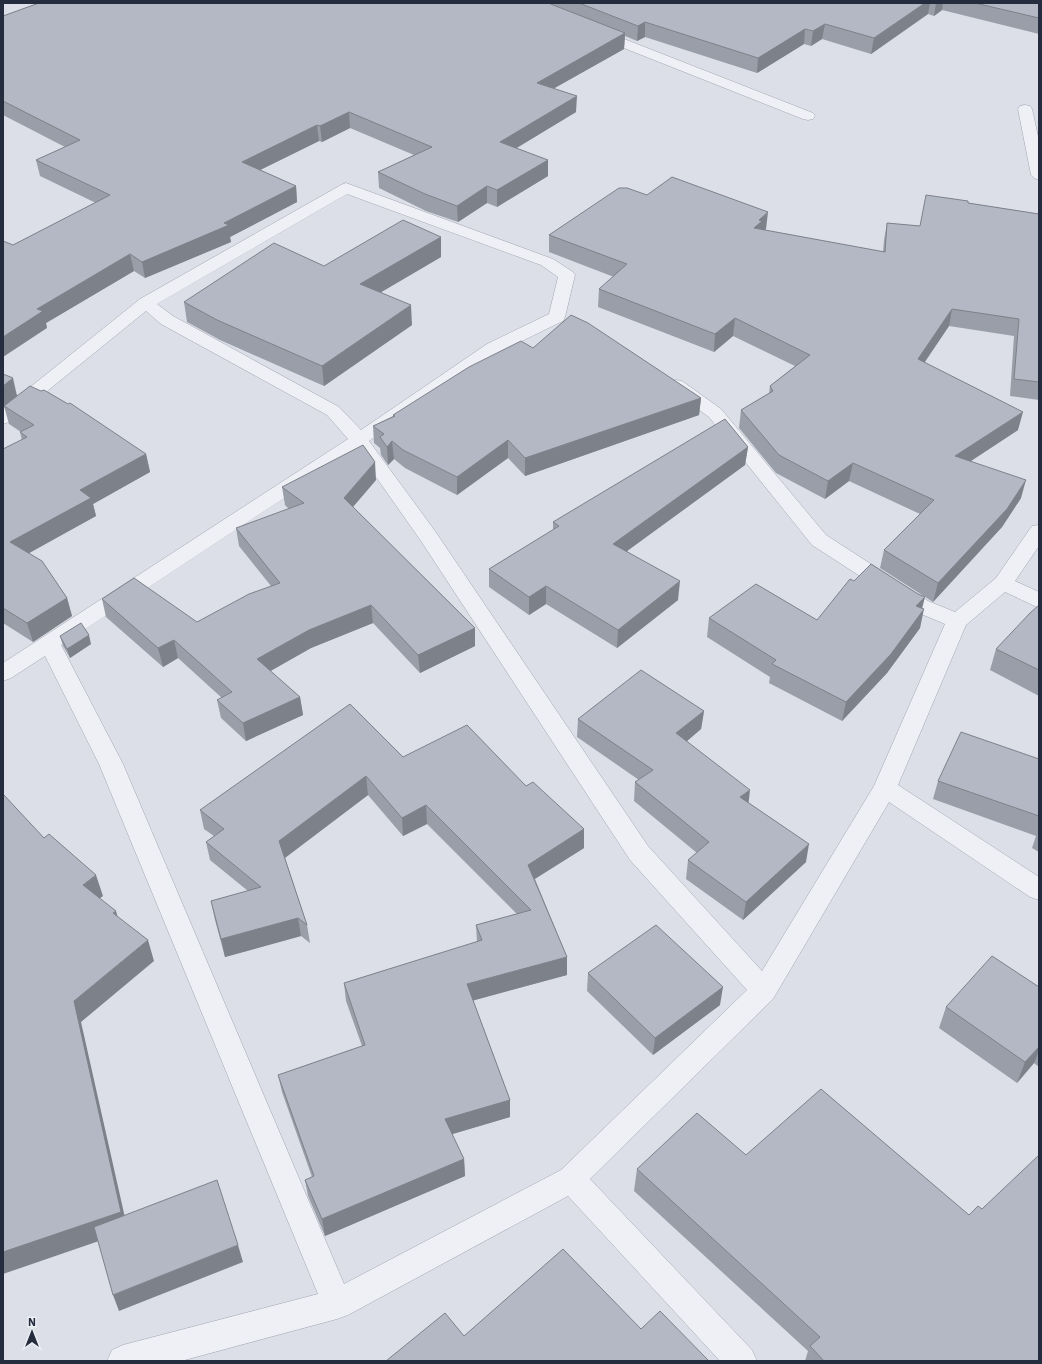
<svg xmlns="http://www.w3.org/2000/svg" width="1042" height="1364" viewBox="0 0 1042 1364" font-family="'IBM Plex Sans',sans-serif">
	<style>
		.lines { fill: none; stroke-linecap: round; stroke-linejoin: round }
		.minor-casing { stroke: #a1a6b1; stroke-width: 1 }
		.minor { fill: #eff0f5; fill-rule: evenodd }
		.wall { fill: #9a9ea9 }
		.shaded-wall { fill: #7d8189 }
		.building { fill: #b3b8c4; stroke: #7d8189 }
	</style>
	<rect width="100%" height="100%" fill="#dcdfe7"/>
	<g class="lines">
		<defs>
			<g id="minor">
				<path d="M596,28l217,85 2,3 -2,3 -5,1 -5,-1 -212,-84 -2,-3 2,-3z"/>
				<path d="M1025,105l5,1 2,3 7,32v39l-5,-2 -3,-3 -13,-66 2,-3z"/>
				<path d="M346,183l207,76 20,13 2,3 -10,42 -2,4 -64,31 -130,89 66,90 213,315 114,125 112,-185 71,-162 -31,-13 -102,-66 -103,-128 -39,-28 -3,-4 3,-4 6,-1 6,1 39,28 105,126 102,66 27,11 41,-34 36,-52 7,-1v21l-24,35 24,11v16l-34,-16 -39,33 -68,160 141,92v23l-9,-3 -141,-95 -116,197 -183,180 162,171 5,11h-37l-152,-165 -220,119 -11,4 -156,42h-74l5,-11 11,-5 195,-51 -219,-530 -54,-108 -34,22 -8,3v-18l345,-224 -21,-24 -166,-91 -15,-13 -137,111 -6,2v-15l137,-110 201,-114zM347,194l194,71 17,12 -9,37 -62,30 -126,86 -22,-23 -166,-91 -16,-12zM357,450l64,91 209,319 117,130 -186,180 -217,114 -221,-520 -62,-119z"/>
			</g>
		</defs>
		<!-- minor casing -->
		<use href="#minor" class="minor-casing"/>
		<!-- minor -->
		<use href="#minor" class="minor"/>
	</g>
	<!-- wall -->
	<g class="wall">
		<path d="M39,3h1000v31l-97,-24 -8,6 -6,-2 -57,40 -49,-15 -11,7 -7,-2 -47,29 -112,-36 -8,4 -12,-5 -1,13 -70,39 22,24 -60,36 32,12v16l-51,31 -10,-4 -29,19 -32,-11 -47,-23 -1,-16 36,-17 -64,-27 -28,14 -3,-1 -59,29 36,16 1,16 -67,35 1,5 -86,36 -11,-7 -88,52 1,5 -34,-83 83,-42 -56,-27 -4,-16 29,-13 -62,-32v-99z"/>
		<path d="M647,195l119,34 -2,1 119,22 1,-12 3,-17 33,3 48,-23 71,11v186l-29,-4 4,-60 -65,-10 -24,36 93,68 -47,31 50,37 -19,29 -69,75 -53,-34 4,-18 36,-36 -71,-33 -24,18 -49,-26 -37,-45 2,-18 28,-17 1,-7 25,-20 -62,-30 -19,16 -116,-45 1,-18 15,-12 -65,-25v-17z"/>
		<path d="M441,237v20l-60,35 31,33 -88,61 -104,-46 -33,-18 -3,-20 140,-36z"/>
		<path d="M533,348l168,50 -2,17 -174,61 -17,-18 -51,37 -52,-27 -11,-9 -6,6 -7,-10 -1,-7 -6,-5 -1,-17 20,-10v-1z"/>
		<path d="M3,374l14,21 129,59 4,18 -57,32 3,12 -68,37 39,45 5,18 -39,26 -30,-19v-174l19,-9 -2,-8h1l-12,-8 -5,-18 -1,1z"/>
		<path d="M748,447l-3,18 -118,86 51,49 -61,48 -71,-44 -17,11 -40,-28v-18l64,-39v-8z"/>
		<path d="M376,480l-23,27 122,121v18l-55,27 -47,-50 -62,25 -41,23 30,26 3,18 -57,26 -25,-23 -4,-18 5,-2 -44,-40 -15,9 -57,-50 -4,-18 95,23 74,-36 -32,-40 -3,-18 53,-19 -4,-4 -3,-18z"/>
		<path d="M1039,605v91l-49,-26 6,-21z"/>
		<path d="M922,608l-2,20 -33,45 -45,48 -73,-38 1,-6 -63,-40 2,-19 108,2z"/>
		<path d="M60,636l31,8 -21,14 -7,-12z"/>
		<path d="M704,711l-3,18 -14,12 61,62 58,59 -63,58 -57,-41 2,-19 9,-7 -63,-52 1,-19 4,-2 -62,-43 1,-18z"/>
		<path d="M403,757l123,29 58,43v19l-49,31 32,78v18l-94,25 37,100v17l-58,17 12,25 1,17 -140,60 -17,-40 -3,-16 7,-3 -30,-85 -4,-17 84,-29 -16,-45 -2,-18 133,-41 -1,-17 41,-11 -90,-90 -24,12 -35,-41 -83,63 22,67 3,18 -9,-7 -76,21 -10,-37 -4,-19 37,-10 -38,-31 -4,-18 8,-6 -10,-7 -4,-19z"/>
		<path d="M1039,759v93l-7,-4 4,-12 -103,-37 5,-18z"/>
		<path d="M588,973l132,32 -67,50 -66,-64z"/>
		<path d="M1039,987v80l-5,-4 -17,20 -78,-55 7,-21z"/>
		<path d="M746,1155l293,206h-234l3,-10 -174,-160 3,-22z"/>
	</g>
	<!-- shaded-wall -->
	<g class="shaded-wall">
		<path d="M925,3h5l-2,11 -57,40 3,-16z"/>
		<path d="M936,3h7l-1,7 -8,6z"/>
		<path d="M645,22v15l-8,4 1,-15z"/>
		<path d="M825,24l-3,15 -11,7 2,-15z"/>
		<path d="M805,29l-1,15 -47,29 1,-15z"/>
		<path d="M625,33l-1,16 -87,49v-15z"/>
		<path d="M577,96l-1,16 -76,46v-16z"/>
		<path d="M349,112l1,16 -28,14 -2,-16z"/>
		<path d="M317,125l2,16 -75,37 -2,-16z"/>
		<path d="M548,160v16l-51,31v-17z"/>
		<path d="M296,186l1,16 -67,35 1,5 -86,36 -3,-16 82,-39z"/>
		<path d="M487,186v17l-29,19 -1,-16z"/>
		<path d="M768,212l-2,17 -5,4 -7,-5 5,-8z"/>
		<path d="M441,237v20l-80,47 -1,-20z"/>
		<path d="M130,254l4,17 -88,52 1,5 -44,29v-20l34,-28z"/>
		<path d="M411,305l1,20 -88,61 -2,-20z"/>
		<path d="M952,309l-3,17 -34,50 3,-17z"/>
		<path d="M735,318l-2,18 -19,16 1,-18z"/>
		<path d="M13,378l4,18 -14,11v-21z"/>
		<path d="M701,398l-2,17 -174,61v-18z"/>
		<path d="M1023,412l-5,18 -67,44 4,-18z"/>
		<path d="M508,440v18l-51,37v-18z"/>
		<path d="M392,441l2,18 -6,6 -1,-18z"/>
		<path d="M748,447l-3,18 -133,97 1,-18z"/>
		<path d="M146,454l4,18 -57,32 3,12 -81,45 -5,-19 70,-52z"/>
		<path d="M375,462l1,18 -31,36 -1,-18z"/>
		<path d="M853,463l-4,18 -24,18 3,-18z"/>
		<path d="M1026,480l-5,18 -19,29 -69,75 5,-19z"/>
		<path d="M680,581l-2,19 -61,48 1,-18z"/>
		<path d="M546,586v18l-17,11v-18z"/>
		<path d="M925,597l-4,16 3,-4 -4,19 -33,45 -45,48 4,-19 70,-96z"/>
		<path d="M67,598l5,18 -39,26 -6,-19z"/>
		<path d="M371,605l2,18 -62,25 -51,29 -3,-18 52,-29z"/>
		<path d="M475,628v18l-55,27 -2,-18z"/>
		<path d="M89,635l2,9 -21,14 -3,-9z"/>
		<path d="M174,640l4,18 -15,9 -5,-19z"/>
		<path d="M300,697l3,18 -57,26 -3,-18z"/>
		<path d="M704,711l-3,18 -27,23 2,-19z"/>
		<path d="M366,776l2,19 -86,65 -3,-19z"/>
		<path d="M750,790l-2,18 -8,-11z"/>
		<path d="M426,805l1,19 -24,12 -1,-18z"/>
		<path d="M584,829v19l-56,35v-18z"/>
		<path d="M809,844l-3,18 -63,58 3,-18z"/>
		<path d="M96,875l7,21 -13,10 -7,-21z"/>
		<path d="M116,911l6,21 -9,-19z"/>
		<path d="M298,918l3,18 -76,21 -4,-18z"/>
		<path d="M148,940l6,21 -73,61 47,209 -125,43v-22l71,-251z"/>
		<path d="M567,957v18l-99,27 -1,-18z"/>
		<path d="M723,987l-3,18 -67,50 2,-17z"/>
		<path d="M1039,1047v4l-5,12 -17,20 8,-21z"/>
		<path d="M510,1100v17l-64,19 -1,-17z"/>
		<path d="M464,1159l1,17 -140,60 -3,-17z"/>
		<path d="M238,1245l5,17 -124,49 -6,-16z"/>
	</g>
	<!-- building -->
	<g class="building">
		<path d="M39,3h509l77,30 -88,50 40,13 -77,46 48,18 -51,30 -10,-4 -30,20 -32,-12 -47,-22 54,-25 -83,-35 -29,14 -3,-1 -75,37 54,24 -72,37 5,2 -87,37 -12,-8 -93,55 6,2 -40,26v-96l10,4 97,-50 -74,-35 44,-20 -77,-39v-85z"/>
		<path d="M579,3h346l-51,35 -49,-14 -12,7 -8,-2 -47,29 -113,-36 -7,4z"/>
		<path d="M975,3h64v15z"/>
		<path d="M672,177l96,35 -9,8 3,1 -8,7 131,24 2,-29 33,3 6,-31 42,6v2l71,11v168l-25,-3 5,-60 -67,-10 -34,50 105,53 -68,44 71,24 -19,29 -69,74 -54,-33 50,-50 -81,-37 -25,18 -49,-26 -38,-45 32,-19 -3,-5 40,-31 -75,-37 -20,16 -116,-45 28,-25 -78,-29 70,-47h8l20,7z"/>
		<path d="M403,220l38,17 -81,47 51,21 -89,61 -105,-46 -33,-18 90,-59 50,23z"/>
		<path d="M571,315l17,8 113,75 -176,60 -17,-18 -51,37 -54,-27 -11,-9 -5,6 -7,-10 4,-3 -11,-8 22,-10 -2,-1 76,-48 52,-26 12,7z"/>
		<path d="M3,374l10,4 -10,8z"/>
		<path d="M30,386l11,5 3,-1 24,14 2,-1 76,51 -66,36 11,8 -81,44 32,19 25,37 -40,25 -24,-15v-159l24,-12 -7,-5 14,-7 -30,-19z"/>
		<path d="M725,419l23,28 -135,97 67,37 -62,49 -72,-44 -17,11 -40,-28 70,-43 -6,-4z"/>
		<path d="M363,445l12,17 -31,36 131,130 -57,27 -47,-50 -62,25 -52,29 43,38 -57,26 -26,-23 15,-8 -58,-52 -16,8 -56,-49 32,-21 63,44 52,-28 31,-11 -44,-55 68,-25 -22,-16z"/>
		<path d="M871,564l47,30 7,3 -9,9 8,3 -33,45 -45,48 -74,-38 4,-4 -67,-42 47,-34 61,36 33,-41 4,2z"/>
		<path d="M1039,605v65l-43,-21 34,-36z"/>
		<path d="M81,623l8,12 -22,14 -7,-13z"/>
		<path d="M641,670l63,41 -28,22 74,57 -10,7 69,47 -63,58 -58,-42 21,-18 -74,-60 18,-12 -75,-51z"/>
		<path d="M350,704l53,53 64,-32 59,61 7,-4 51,47 -56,36 39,92 -100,27 43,116 -65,19 19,40 -142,60 -17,-39 9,-4 -36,-101 87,-30 -21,-62 138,-43 -6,-15 55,-15 -105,-105 -24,13 -36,-42 -87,65 28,84 -9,-7 -77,21 -10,-38 50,-14 -55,-45 18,-13 -24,-19z"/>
		<path d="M961,732l78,27v57l-101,-35z"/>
		<path d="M3,794l41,44 5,-4 47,41 -13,10 33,26 -3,2 35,27 -74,61 47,211 -118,40z"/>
		<path d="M656,925l67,62 -68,51 -67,-65z"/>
		<path d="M992,956l47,31v60l-14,15 -79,-55z"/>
		<path d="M821,1089l148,126 9,-9 4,3 57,-54v206h-215l-14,-15 10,-9 -183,-168 60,-56 49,42z"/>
		<path d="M217,1180l21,65 -125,50 -19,-68z"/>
		<path d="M563,1249l78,80 19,-18 49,50h-323l59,-48 19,23z"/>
	</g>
	<!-- border -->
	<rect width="1042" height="1364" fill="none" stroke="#252c3d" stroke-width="8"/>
	<!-- north arrow -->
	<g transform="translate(32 1332)" stroke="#ebeef5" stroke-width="3" paint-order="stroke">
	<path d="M0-3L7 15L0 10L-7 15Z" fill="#252c3d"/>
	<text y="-6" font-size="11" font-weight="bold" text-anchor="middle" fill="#252c3d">N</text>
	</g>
</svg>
